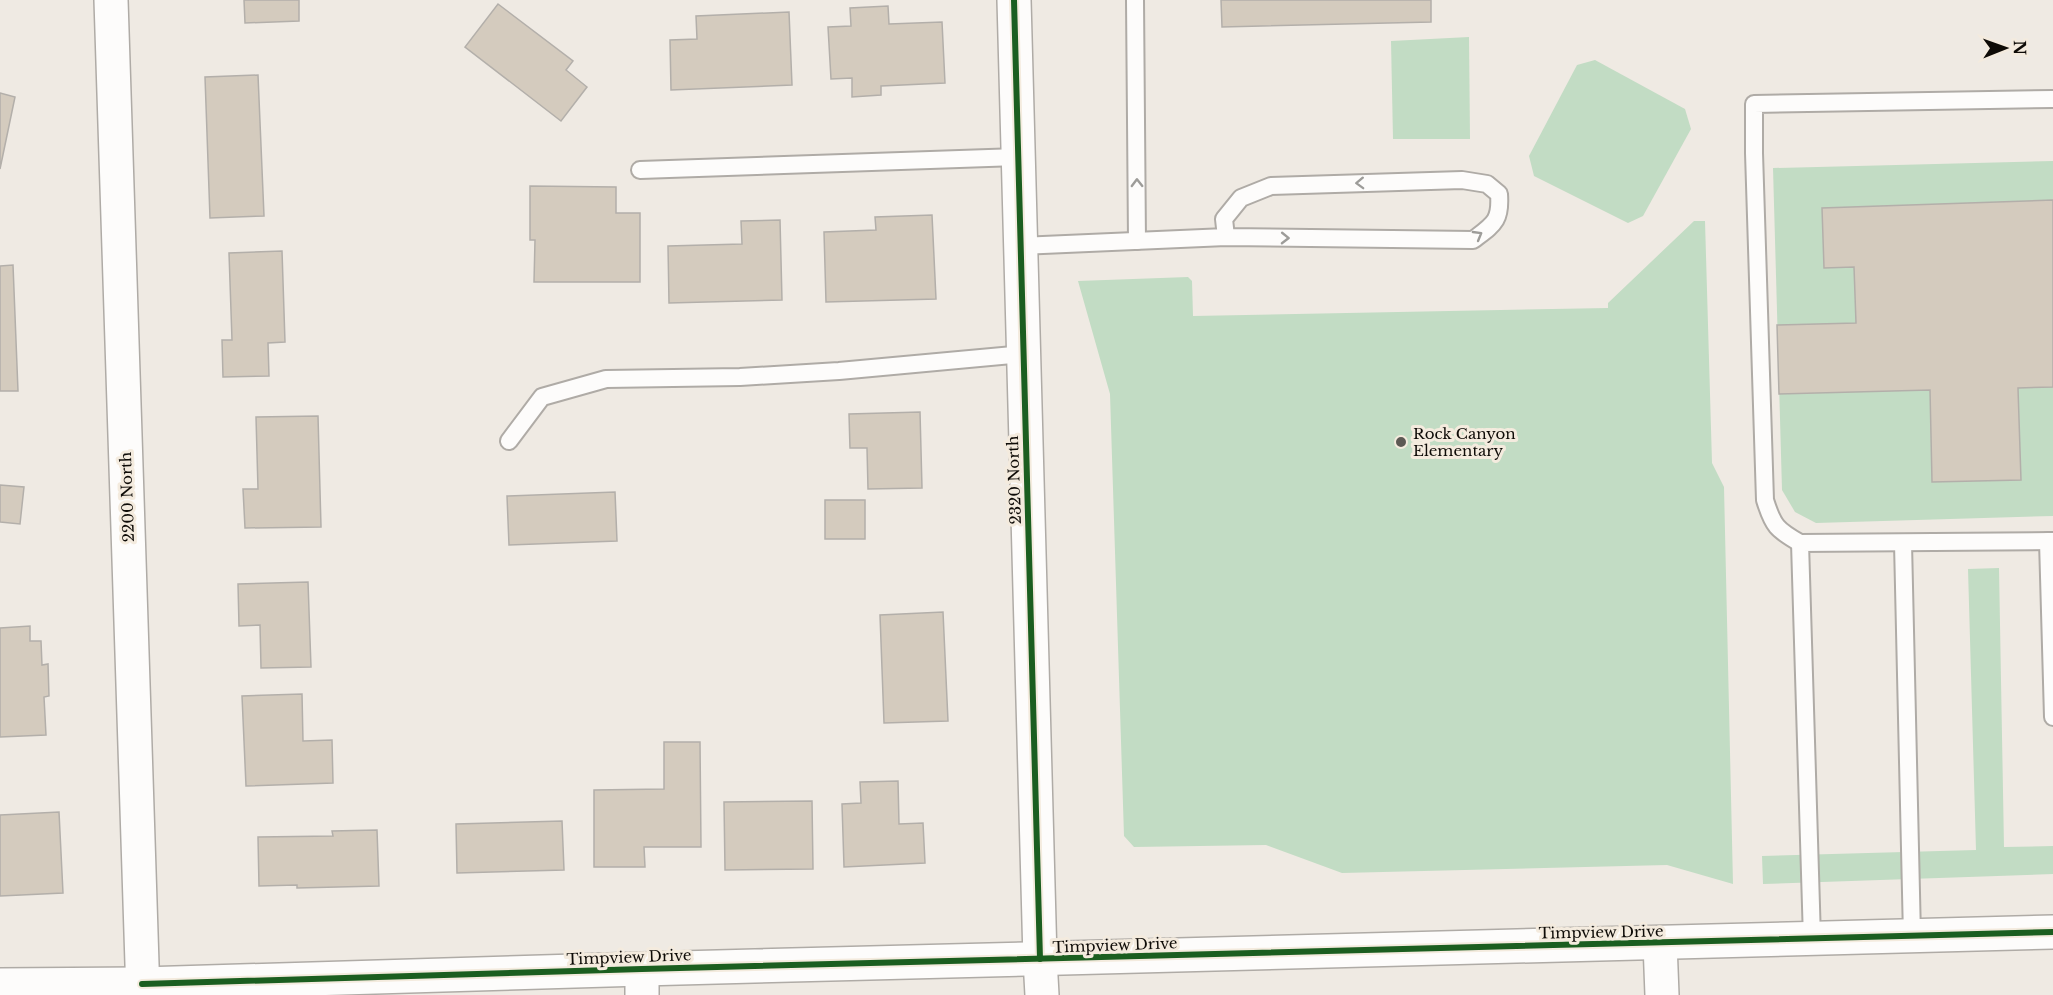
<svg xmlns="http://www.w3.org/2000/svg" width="2053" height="995" viewBox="0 0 2053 995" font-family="'Libre Baskerville',serif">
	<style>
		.green { fill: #c2dcc4 }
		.building { fill: #d4cbbe; stroke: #b3afaa; stroke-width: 1.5 }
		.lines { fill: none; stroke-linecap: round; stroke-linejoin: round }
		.service-casing { stroke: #afaba6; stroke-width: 20 }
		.minor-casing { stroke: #afaba6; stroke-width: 36 }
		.tertiary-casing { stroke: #afaba6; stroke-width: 36 }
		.secondary-casing { stroke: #afaba6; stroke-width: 36 }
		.service { stroke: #fdfcfb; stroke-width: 16 }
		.minor { stroke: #fdfcfb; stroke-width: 33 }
		.tertiary { stroke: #fdfcfb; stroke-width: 33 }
		.secondary { stroke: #fdfcfb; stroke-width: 33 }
		.cycleway-casing { stroke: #f4ebde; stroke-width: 10 }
		.cycleway { stroke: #1b5e20; stroke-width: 6 }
		.oneway { stroke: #9d9c99 }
		.poi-dot { fill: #5d5954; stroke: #f4ebde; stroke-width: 2 }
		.labels { text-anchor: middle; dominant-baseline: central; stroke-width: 6; stroke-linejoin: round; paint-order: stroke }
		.poi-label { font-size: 15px; fill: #0e0b07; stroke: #f4ebde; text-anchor: start }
		.street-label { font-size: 15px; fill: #0e0b07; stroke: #f4ebde }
	</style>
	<rect width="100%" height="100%" fill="#efeae3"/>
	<!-- green -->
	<g class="green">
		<path d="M1469,37l1,102h-77l-2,-98z"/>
		<path d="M1595,60l90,49 6,20 -48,87 -15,7 -94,-47 -5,-20 48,-91z"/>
		<path d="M2053,161v355l-237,7 -21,-11 -13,-22 -9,-322z"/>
		<path d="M1694,221h11l7,242 12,24 9,397 -66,-19 -325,8 -76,-28 -132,2 -10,-11 -14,-442 -32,-113 110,-4 4,4 1,35 415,-8v-5z"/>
		<path d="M1999,568l5,279 49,-1v28l-290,10 -1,-28 214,-6 -8,-281z"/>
	</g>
	<!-- building -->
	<g class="building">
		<path d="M244,0h55v21l-54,2z"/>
		<path d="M1221,0h210v22l-209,5z"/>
		<path d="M498,4l75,57 -7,9 21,17 -26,34 -96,-74z"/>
		<path d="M888,6l1,18 53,-2 3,61 -64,3v9l-29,2v-19l-21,1 -3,-52 23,-1 -1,-18z"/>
		<path d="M789,12l3,73 -121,5 -1,-50 27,-1 -1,-23z"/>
		<path d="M258,75l6,141 -54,2 -5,-141z"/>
		<path d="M0,93l15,4 -15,72z"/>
		<path d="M530,186l86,1v26h24v69h-106l1,-42h-5z"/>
		<path d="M2053,200v187l-35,1 3,92 -89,2 -2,-92 -151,4 -2,-69 79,-2 -2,-56 -30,1 -2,-60z"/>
		<path d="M932,215l4,84 -110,3 -2,-70 52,-2 -1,-13z"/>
		<path d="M780,220l2,80 -113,3 -1,-57 74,-2 -1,-23z"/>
		<path d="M282,251l3,91 -17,1 1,33 -46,1 -1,-37h10l-3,-87z"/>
		<path d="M13,265l5,126h-18v-125z"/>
		<path d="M920,412l2,76 -54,1 -1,-41h-17l-1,-34z"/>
		<path d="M318,416l3,111 -76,1 -2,-39h15l-2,-72z"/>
		<path d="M0,485l24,2 -4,37 -20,-2z"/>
		<path d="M615,492l2,49 -108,4 -2,-49z"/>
		<rect x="825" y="500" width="40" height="39"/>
		<path d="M308,582l3,85 -50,1 -1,-43 -21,1 -1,-42z"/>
		<path d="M943,612l5,109 -64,2 -4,-108z"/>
		<path d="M30,626v15h11l1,24 6,-1 1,32 -5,1 2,38 -46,2v-109z"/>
		<path d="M302,694l1,47 29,-1 1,43 -87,3 -4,-90z"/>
		<path d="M664,742h36l1,105h-57l1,20h-51v-77l70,-1z"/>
		<path d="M898,781l1,43 24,-1 2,40 -81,4 -2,-63 19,-1 -1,-21z"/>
		<path d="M812,801l1,68 -88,1 -1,-68z"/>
		<path d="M59,812l4,81 -63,3v-81z"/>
		<path d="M562,821l2,49 -107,3 -1,-49z"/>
		<path d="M377,830l2,56 -82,2v-3l-38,1 -1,-49 75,-1 -1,-5z"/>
	</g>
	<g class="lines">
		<defs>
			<g id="service">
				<path d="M1135,0l2,241"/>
				<path d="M640,170l378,-13"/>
				<path d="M1020,246l206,-9 247,3c21,-16 28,-19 26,-46l-12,-10 -25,-4 -191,6 -30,12 -17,21 2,18"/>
				<path d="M509,441l33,-44 64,-18 134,-2 99,-6 184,-17"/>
				<path d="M2048,541l5,176"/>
				<path d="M1800,543c-23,-13 -27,-17 -35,-43l-11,-347v-49l299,-5"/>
				<path d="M1903,543l9,393"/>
				<path d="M1812,939l-12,-396 253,-2"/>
			</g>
			<g id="minor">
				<path d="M1660,943l2,52"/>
				<path d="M1040,959l2,36"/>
				<path d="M642,969v26"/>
				<path d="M0,985l142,-1"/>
			</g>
			<g id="tertiary">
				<path d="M1014,0l26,959"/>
				<path d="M142,984l500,-15 1411,-37"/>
			</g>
			<path id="secondary" d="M111,0l32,995"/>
		</defs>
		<!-- service casing -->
		<use href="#service" class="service-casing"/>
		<!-- minor casing -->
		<use href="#minor" class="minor-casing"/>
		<!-- tertiary casing -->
		<use href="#tertiary" class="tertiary-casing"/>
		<!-- secondary casing -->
		<use href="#secondary" class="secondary-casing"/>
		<!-- service -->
		<use href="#service" class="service"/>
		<!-- minor -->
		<use href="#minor" class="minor"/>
		<!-- tertiary -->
		<use href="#tertiary" class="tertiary"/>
		<!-- secondary -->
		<use href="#secondary" class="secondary"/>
		<defs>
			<g id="cycleway">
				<path d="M1014,0l26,959"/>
				<path d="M142,984l500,-15 1411,-37"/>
			</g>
		</defs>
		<!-- cycleway casing -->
		<use href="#cycleway" class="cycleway-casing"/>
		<!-- cycleway -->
		<use href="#cycleway" class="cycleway"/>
	</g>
	<!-- one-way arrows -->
	<defs><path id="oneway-chevron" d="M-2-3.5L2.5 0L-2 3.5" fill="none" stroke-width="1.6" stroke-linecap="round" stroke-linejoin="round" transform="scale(1.5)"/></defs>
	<g class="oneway">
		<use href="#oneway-chevron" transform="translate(1137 183) rotate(-91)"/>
		<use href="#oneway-chevron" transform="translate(1360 183) rotate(178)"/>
		<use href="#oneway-chevron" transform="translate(1478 235) rotate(-30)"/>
		<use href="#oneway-chevron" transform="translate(1285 238) rotate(1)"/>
	</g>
	<!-- markers -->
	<circle class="poi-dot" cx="1401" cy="442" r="6"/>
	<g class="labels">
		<!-- poi labels -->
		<g class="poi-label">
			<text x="1413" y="433">Rock Canyon<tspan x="1413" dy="17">Elementary</tspan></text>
		</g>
		<!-- street labels -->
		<g class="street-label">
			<text transform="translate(1014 480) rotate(-92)">2320 North</text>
			<text transform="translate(127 497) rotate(-92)">2200 North</text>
			<text transform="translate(1601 932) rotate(-1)">Timpview Drive</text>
			<text transform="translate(1115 945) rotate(-2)">Timpview Drive</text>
			<text transform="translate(629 957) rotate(-2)">Timpview Drive</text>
		</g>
	</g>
	<!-- north arrow -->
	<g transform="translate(2005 48) rotate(89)" stroke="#f4ebde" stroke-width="4.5" paint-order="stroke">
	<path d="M0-4.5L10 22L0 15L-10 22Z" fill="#0e0b07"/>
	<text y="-9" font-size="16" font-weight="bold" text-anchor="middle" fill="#0e0b07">N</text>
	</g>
</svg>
